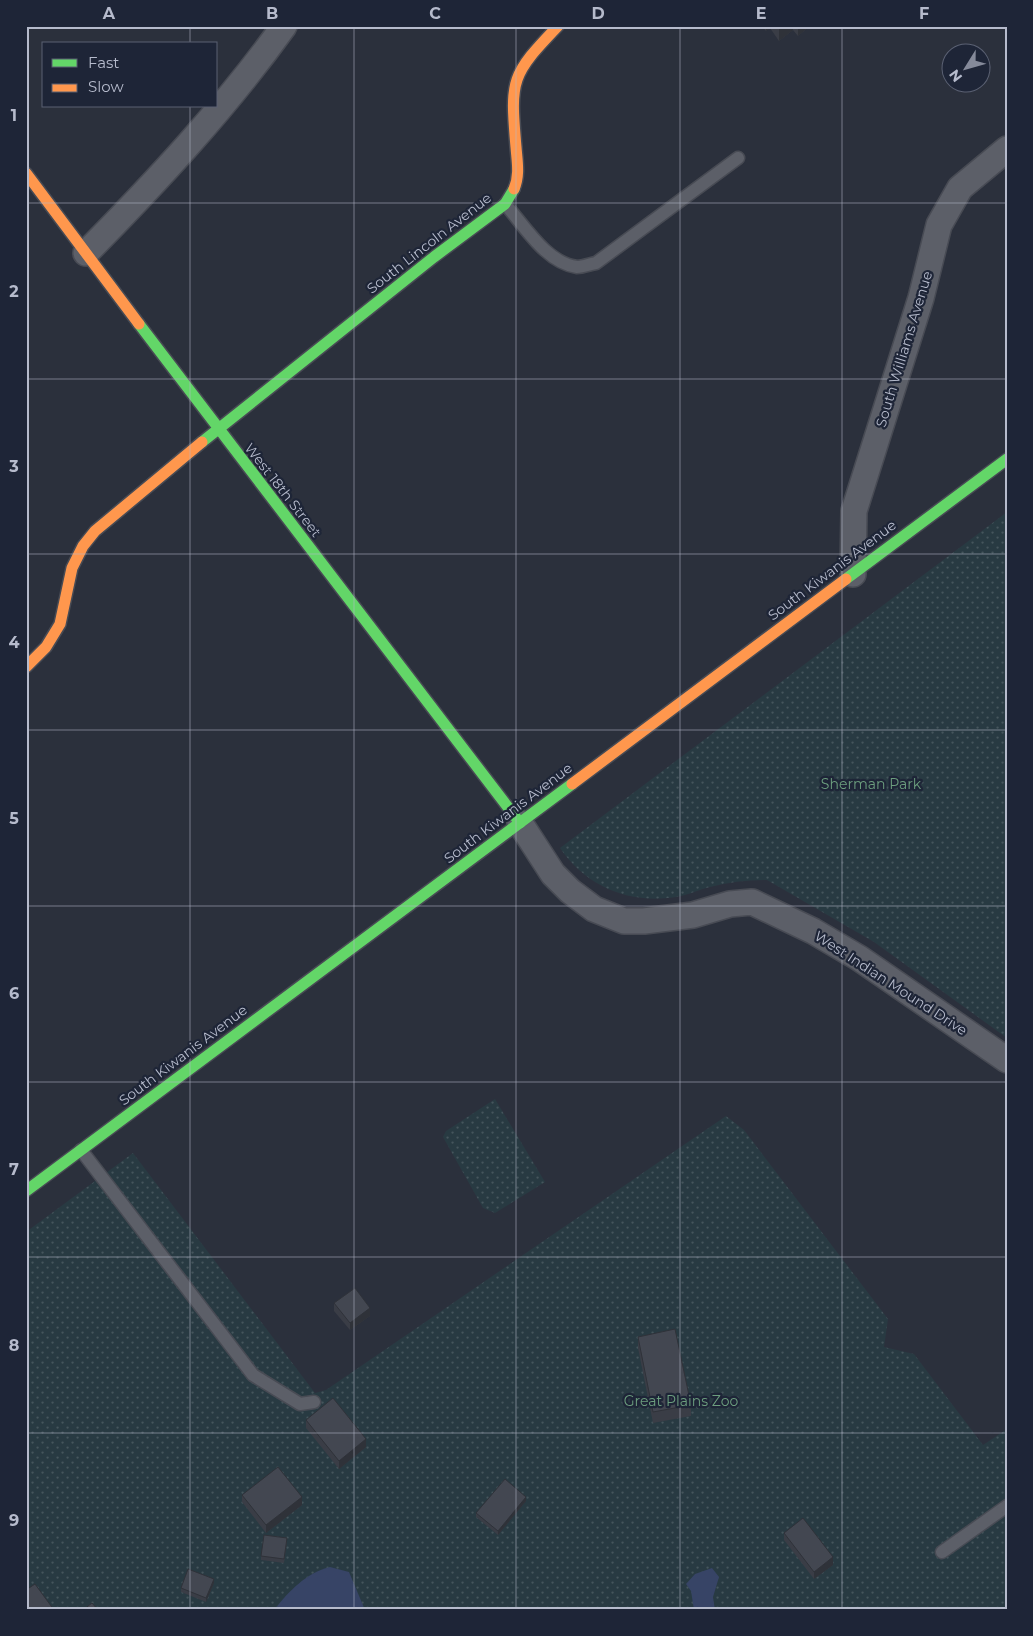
<svg xmlns="http://www.w3.org/2000/svg" width="1033" height="1636" viewBox="0 0 1033 1636" font-family="Montserrat,sans-serif">
	<style>
		.park { fill: url(#park-dots) }
		.water { fill: #374466 }
		.lines { fill: none; stroke-linecap: round; stroke-linejoin: round }
		.lane-casing { stroke: #484b54; stroke-width: 15 }
		.street-casing { stroke: #484b54; stroke-width: 28 }
		.fast-casing { stroke: #484b54; stroke-width: 14 }
		.slow-casing { stroke: #484b54; stroke-width: 14 }
		.lane { stroke: #5c5f68; stroke-width: 12 }
		.street { stroke: #5c5f68; stroke-width: 25 }
		.fast { stroke: #63d668; stroke-width: 11 }
		.slow { stroke: #ff974d; stroke-width: 11 }
		.wall { fill: #3a3d46 }
		.shaded-wall { fill: #2f3239 }
		.building { fill: #434751; stroke: #2f3239 }
		.grid { fill: none; stroke: #b6bbcc; stroke-width: 1; stroke-opacity: 0.55 }
		.labels { text-anchor: middle; dominant-baseline: central; stroke-width: 4.5; stroke-linejoin: round; paint-order: stroke }
		.street-label { font-size: 14px; fill: #b6bbcc; stroke: #1e2537 }
		.park-label { font-size: 14px; fill: #6c9e7e; stroke: #1e2537 }
		.neatline { fill: none; stroke: #b6bbcc; stroke-width: 2 }
		.grid-label { font-size: 16px; text-anchor: middle; font-weight: bold; fill: #b6bbcc }
	</style>
	<defs>
		<pattern id="park-dots" width="8" height="8" patternUnits="userSpaceOnUse" patternTransform="scale(1.25)"><rect width="8" height="8" fill="#283a42"/><path d="M2 2h.1M6 6h.1" fill="none" stroke="#45555c" stroke-width="1.8" stroke-linecap="round"/></pattern>
	</defs>
	<rect width="100%" height="100%" fill="#2b303c"/>
	<!-- park -->
	<g class="park">
		<path d="M1007,512v526l-133,-96 -107,-62c-19,0 -38,2 -57,7 -10,2 -19,7 -29,9 -48,10 -94,-8 -121,-48z"/>
		<path d="M495,1099l50,83 -50,31 -12,-5 -40,-71 3,-6z"/>
		<path d="M726,1116l18,14 144,189 -4,28 30,7 69,91 24,-16v181h-981v-378l107,-79 182,240 11,-3z"/>
	</g>
	<!-- water -->
	<g class="water">
		<path d="M330,1567l19,5 16,38h-91c15,-19 32,-37 56,-43z"/>
		<path d="M712,1568l7,9 -6,20 2,13h-21l-3,-19 -5,-7 9,-10z"/>
	</g>
	<g class="lines">
		<defs>
			<g id="lane">
				<path d="M505,204c19,21 41,59 72,63 6,0 13,-3 19,-4l142,-105"/>
				<path d="M81,1150l172,225 47,29 14,-2"/>
				<path d="M942,1552l65,-46"/>
			</g>
			<g id="street">
				<path d="M86,253c71,-72 139,-145 198,-227"/>
				<path d="M853,574l1,-63 67,-213 18,-73 21,-37 47,-39"/>
				<path d="M520,823l33,51 17,17 24,18 30,12h20l49,-6 37,-11 22,-2 61,29 46,27 148,102"/>
			</g>
			<g id="fast">
				<path d="M139,324l381,499"/>
				<path d="M202,442l232,-185 71,-53 9,-15"/>
				<path d="M846,579l161,-120"/>
				<path d="M26,1191l546,-407"/>
			</g>
			<g id="slow">
				<path d="M26,173l113,151"/>
				<path d="M514,189c6,-14 3,-28 2,-42 -6,-68 -5,-72 42,-121"/>
				<path d="M26,667l20,-20 14,-23 12,-56 11,-22 12,-15 107,-89"/>
				<path d="M572,784l274,-205"/>
			</g>
		</defs>
		<!-- lane casing -->
		<use href="#lane" class="lane-casing"/>
		<!-- street casing -->
		<use href="#street" class="street-casing"/>
		<!-- fast casing -->
		<use href="#fast" class="fast-casing"/>
		<!-- slow casing -->
		<use href="#slow" class="slow-casing"/>
		<!-- lane -->
		<use href="#lane" class="lane"/>
		<!-- street -->
		<use href="#street" class="street"/>
		<!-- fast -->
		<use href="#fast" class="fast"/>
		<!-- slow -->
		<use href="#slow" class="slow"/>
	</g>
	<!-- wall -->
	<g class="wall">
		<path d="M762,26h48l-12,10 -5,-6 -14,11 -9,-13 -4,3z"/>
		<path d="M334,1303l36,13 -20,14 -16,-19z"/>
		<path d="M638,1337l53,68v11l-38,7 -15,-75z"/>
		<path d="M306,1420l60,27 -27,22 -33,-41z"/>
		<path d="M242,1495l60,10 -36,28 -24,-31z"/>
		<path d="M526,1501l-28,34 -22,-18v-4z"/>
		<path d="M784,1533l49,32 -19,14 -30,-39z"/>
		<path d="M287,1541l-3,22 -23,-3v-4z"/>
		<path d="M214,1583l-8,19 -25,-10v-4z"/>
	</g>
	<!-- shaded-wall -->
	<g class="shaded-wall">
		<path d="M766,26h4v2l-4,3z"/>
		<path d="M784,26h9v4l-14,11v-12z"/>
		<path d="M798,26h12l-12,10z"/>
		<path d="M370,1308v8l-20,14v-7z"/>
		<path d="M366,1439v8l-27,22v-8z"/>
		<path d="M302,1497v8l-36,28v-8z"/>
		<path d="M526,1497v4l-28,34v-4z"/>
		<path d="M833,1557v8l-19,14v-7z"/>
		<path d="M214,1579v4l-8,19v-4z"/>
	</g>
	<!-- building -->
	<g class="building">
		<path d="M777,26h7l-5,3z"/>
		<path d="M355,1288l15,20 -20,15 -16,-20z"/>
		<path d="M675,1329l16,76 -38,7 -15,-75z"/>
		<path d="M333,1398l33,41 -27,22 -33,-41z"/>
		<path d="M278,1467l24,30 -36,28 -24,-30z"/>
		<path d="M505,1479l21,18 -28,34 -22,-18z"/>
		<path d="M803,1518l30,39 -19,15 -30,-39z"/>
		<path d="M264,1535l23,3 -3,21 -23,-3z"/>
		<path d="M188,1569l26,10 -8,19 -25,-10z"/>
		<path d="M35,1584l19,26h-28v-20z"/>
		<path d="M92,1603l6,7h-15z"/>
	</g>
	<!-- grid -->
	<path class="grid" d="M190,26v18M354,26v1584M516,26v1584M680,26v1584M842,26v1584M190,106v1504M26,203h981M26,379h981M26,554h981M26,730h981M26,906h981M26,1082h981M26,1257h981M26,1433h981"/>
	<g class="labels">
		<!-- street labels -->
		<g class="street-label">
			<text transform="translate(429 243) rotate(-38)">South Lincoln Avenue</text>
			<text transform="translate(904 349) rotate(-73)">South Williams Avenue</text>
			<text transform="translate(283 490) rotate(52)">West 18th Street</text>
			<text transform="translate(832 570) rotate(-37)">South Kiwanis Avenue</text>
			<text transform="translate(508 813) rotate(-37)">South Kiwanis Avenue</text>
			<text transform="translate(891 983) rotate(33)">West Indian Mound Drive</text>
			<text transform="translate(183 1055) rotate(-37)">South Kiwanis Avenue</text>
		</g>
		<!-- park labels -->
		<g class="park-label">
			<text x="871" y="784">Sherman Park</text>
			<text x="681" y="1401">Great Plains Zoo</text>
		</g>
	</g>
	<!-- border -->
	<rect width="1033" height="1636" fill="none" stroke="#1e2537" stroke-width="55"/>
	<!-- legend -->
	<rect x="42" y="42" width="175" height="65" fill="#1e2537" stroke="#5b6173"/>
	<rect x="52" y="59" width="25" height="8" fill="#63d668" stroke="#5b6173"/>
	<text x="88" y="68" font-size="15" fill="#b6bbcc">Fast</text>
	<rect x="52" y="84" width="25" height="8" fill="#ff974d" stroke="#5b6173"/>
	<text x="88" y="92" font-size="15" fill="#b6bbcc">Slow</text>
	<!-- north arrow -->
	<g transform="translate(966 68) rotate(233)"><circle r="24" fill="#1e2537" stroke="#5b6173"/>
	<path d="M0-4L9 19L0 12L-9 19Z" fill="#858a9a"/>
	<text y="-8" font-size="14" font-weight="bold" text-anchor="middle" fill="#b6bbcc">N</text>
	</g>
	<rect x="28" y="28" width="978" height="1580" class="neatline"/>
	<g class="grid-label">
		<text x="109" y="19">A</text>
		<text x="272" y="19">B</text>
		<text x="435" y="19">C</text>
		<text x="598" y="19">D</text>
		<text x="761" y="19">E</text>
		<text x="924" y="19">F</text>
		<text x="14" y="121">1</text>
		<text x="14" y="297">2</text>
		<text x="14" y="472">3</text>
		<text x="14" y="648">4</text>
		<text x="14" y="824">5</text>
		<text x="14" y="999">6</text>
		<text x="14" y="1175">7</text>
		<text x="14" y="1351">8</text>
		<text x="14" y="1526">9</text>
	</g>
</svg>
